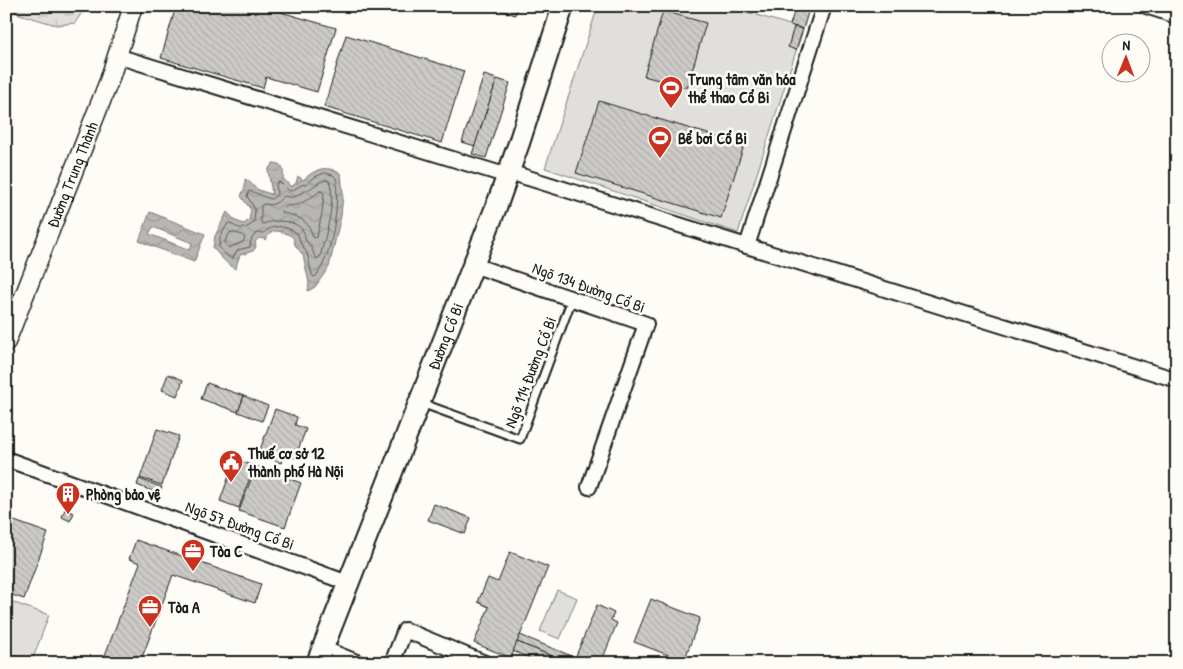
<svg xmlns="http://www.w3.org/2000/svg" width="1183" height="669" viewBox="0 0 1183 669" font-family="'Patrick Hand',sans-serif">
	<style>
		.wetland { fill: url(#wetland-marsh); stroke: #7e7e7c }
		.pitch { fill: #e0dfdb; stroke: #7e7e7c }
		.water { fill: url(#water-waves); stroke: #797876; fill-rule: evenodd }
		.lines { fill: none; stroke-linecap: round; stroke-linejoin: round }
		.shore { stroke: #5a5a58; stroke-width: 1 }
		.building { fill: url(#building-back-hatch); stroke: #1c1c1c }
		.service-casing { stroke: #1c1c1c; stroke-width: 11 }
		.minor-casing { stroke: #1c1c1c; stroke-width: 18 }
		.tertiary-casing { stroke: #1c1c1c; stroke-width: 21 }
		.secondary-casing { stroke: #1c1c1c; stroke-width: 24 }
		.service { stroke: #fdfcf7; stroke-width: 7 }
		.minor { stroke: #fdfcf7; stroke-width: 14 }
		.tertiary { stroke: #fdfcf7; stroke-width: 18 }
		.secondary { stroke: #fdfcf7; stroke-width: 20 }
		.labels { text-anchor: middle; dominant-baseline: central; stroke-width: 5; stroke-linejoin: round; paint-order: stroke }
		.poi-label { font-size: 16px; font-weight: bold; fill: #1c1c1c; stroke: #fdfcf7; text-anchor: start }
		.street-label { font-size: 16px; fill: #1c1c1c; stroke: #fdfcf7 }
	</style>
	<defs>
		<pattern id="wetland-marsh" width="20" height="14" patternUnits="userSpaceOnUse" patternTransform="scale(1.25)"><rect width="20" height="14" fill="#e0dfdb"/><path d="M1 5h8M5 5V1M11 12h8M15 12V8" fill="none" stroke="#c0bfbb"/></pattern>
		<pattern id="water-waves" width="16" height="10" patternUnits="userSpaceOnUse" patternTransform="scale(1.25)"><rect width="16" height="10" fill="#b7b6b2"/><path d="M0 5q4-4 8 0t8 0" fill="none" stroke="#9d9c98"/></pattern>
		<pattern id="building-back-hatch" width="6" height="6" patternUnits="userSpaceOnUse" patternTransform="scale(1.25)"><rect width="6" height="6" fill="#cccbc8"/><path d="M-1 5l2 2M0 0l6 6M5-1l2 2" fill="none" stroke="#afaeab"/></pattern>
	</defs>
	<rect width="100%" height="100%" fill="#fdfcf7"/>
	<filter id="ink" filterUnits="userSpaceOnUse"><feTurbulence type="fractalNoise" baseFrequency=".02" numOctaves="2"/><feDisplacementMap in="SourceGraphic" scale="10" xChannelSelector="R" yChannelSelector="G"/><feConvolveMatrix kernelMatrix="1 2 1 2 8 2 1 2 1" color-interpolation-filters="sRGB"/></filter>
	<g filter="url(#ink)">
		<!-- wetland -->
		<path class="wetland" d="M6,6h80l-11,17 -19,2 -50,-15z"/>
		<!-- pitch -->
		<g class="pitch">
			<path d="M598,6h129l76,23 -65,204 -193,-65z"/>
			<path d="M557,590l20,8 -17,41 -20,-8z"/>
			<path d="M6,600l43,15 -17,46 -26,-9z"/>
		</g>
		<!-- water -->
		<g class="water">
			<path d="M273,163c10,0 11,7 10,15l8,9 5,-4 2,-7 5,4c13,-11 22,-16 38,-6l2,19 -2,23 -12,51 -14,20 -7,4 1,-8 -6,-28 -8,-10 -2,-8c-5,-3 -17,-9 -22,-4 -3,1 -4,5 -6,7l-1,-1 -5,-1 -4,4 1,5 -3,4 -13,4 -3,8 -1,6c-9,-4 -16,-13 -23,-21l2,-12 12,-24 9,9 8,3 5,-4 2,-10 -10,-14 4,-9v-8c5,3 7,5 10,9 5,3 12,5 17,6l-4,-24z"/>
			<path d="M150,212l55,22 -11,28 -55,-21zM153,227l39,16 -2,7 -41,-16z"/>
		</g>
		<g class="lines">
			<!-- shore -->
			<g class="shore">
				<path d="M325,173l8,2 3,3c3,28 -3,76 -20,98l-2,1 -2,-2 -5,-22 -7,-11 -2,-8c-10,-8 -26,-11 -34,-1 -11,-1 -13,5 -14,14l-12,3 -6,9 -6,-4 -7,-8 1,-10 8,-14h2c9,7 16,7 24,-1l1,-13 -8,-13 2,-5c8,1 14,7 23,8l5,-5 -1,-10 1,-2c7,0 8,9 15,9l9,-6 6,-1 8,-7z"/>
				<path d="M326,180l3,1c8,19 -4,56 -9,76l-3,2c-3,-3 -3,-6 -5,-10 -2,-4 -5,-6 -7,-10 -1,-5 1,-3 -2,-8 -6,-11 -29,-12 -40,-7l-2,-1v-17l3,-2c10,2 13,-1 20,-8 11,3 11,0 19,-4 3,-2 6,-2 8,-4 6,-4 8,-6 15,-8z"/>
				<path d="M320,191h2l2,2 -2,20 -5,23 -2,2 -2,-1c-4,-17 -15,-21 -31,-24l-1,-2c8,-9 8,-3 18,-7 7,-3 15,-8 21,-13z"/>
				<path d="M231,232l12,3 2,3 -2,4 -8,3 -6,3 -4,-5 1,-4z"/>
			</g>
		</g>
		<!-- building -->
		<g class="building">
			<path d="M176,6h84l76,22 -19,64 -51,-15 -3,11 -102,-30z"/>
			<path d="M489,6h29l-3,9z"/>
			<path d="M796,6h14l-7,23 -13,-4z"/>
			<path d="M663,11l43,12 -19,65 -43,-12z"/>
			<path d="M794,27l9,2 -7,21 -8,-3z"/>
			<path d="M346,35l118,36 -22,72 -118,-36z"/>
			<path d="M484,75l13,4 -22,67 -13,-4z"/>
			<path d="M497,79l13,4 -24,75 -14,-4z"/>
			<path d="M599,101l145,44 -23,73 -145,-45z"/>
			<path d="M168,374l15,6 -6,16 -15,-6z"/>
			<path d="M207,383l37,13 -6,16 -37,-13z"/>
			<path d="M244,396l24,10 -6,15 -24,-9z"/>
			<path d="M275,409l22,8 -2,8 11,4 -11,29 -11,-4 -3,9 -23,-8z"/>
			<path d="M157,429l22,7 -17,49 -22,-7z"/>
			<path d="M235,459l19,7 -15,42 -19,-7z"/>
			<path d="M256,466l45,17 -16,44 -46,-16z"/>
			<path d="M139,479l23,8 -3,7 -22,-9z"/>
			<path d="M434,504l37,14 -6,16 -37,-14z"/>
			<path d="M65,509l9,4 -4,8 -8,-4z"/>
			<path d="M6,518l42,15 -24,66 -18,-6z"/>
			<path d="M136,540l125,44 -6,19 -82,-28 -33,88h-38l38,-100 -11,-4z"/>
			<path d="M510,552l38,15 -37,91 -37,-15 15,-36 -11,-5 10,-24 10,4z"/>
			<path d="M651,599l49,19 -16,43 -50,-19z"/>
			<path d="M597,605l17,8 -3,7 6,3 -16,40h-28z"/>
			<path d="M520,635l49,20 -2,7 -50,-20z"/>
			<path d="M517,642l50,20 -1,1h-25l-28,-12z"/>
		</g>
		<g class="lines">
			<defs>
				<path id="service" d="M421,403l99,36 52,-140"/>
				<g id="minor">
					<path d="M1146,6l31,10"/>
					<path d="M117,56l391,120"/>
					<path d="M509,172l668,208"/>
					<path d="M747,246l77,-240"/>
					<path d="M473,265l173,59 -57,163"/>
					<path d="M6,459l342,124"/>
					<path d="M322,648l37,15"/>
					<path d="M392,663l13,-33 80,33"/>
				</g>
				<g id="tertiary">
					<path id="s1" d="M6,342l103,-261 24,-75"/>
				</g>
				<g id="secondary">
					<path id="s2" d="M317,663l181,-461 21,-59 44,-137"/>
				</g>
			</defs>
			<!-- service casing -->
			<use href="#service" class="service-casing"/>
			<!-- minor casing -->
			<use href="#minor" class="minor-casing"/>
			<!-- tertiary casing -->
			<use href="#tertiary" class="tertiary-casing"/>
			<!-- secondary casing -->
			<use href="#secondary" class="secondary-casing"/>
			<!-- service -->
			<use href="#service" class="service"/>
			<!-- minor -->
			<use href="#minor" class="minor"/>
			<!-- tertiary -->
			<use href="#tertiary" class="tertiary"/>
			<!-- secondary -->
			<use href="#secondary" class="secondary"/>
		</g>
	</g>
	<!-- icons -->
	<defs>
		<symbol id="stadium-pin" viewBox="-11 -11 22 30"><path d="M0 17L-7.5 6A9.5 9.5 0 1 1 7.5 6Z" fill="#c8321e" stroke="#fdfcf7"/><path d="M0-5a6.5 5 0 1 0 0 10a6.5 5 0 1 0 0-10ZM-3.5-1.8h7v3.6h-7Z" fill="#fff"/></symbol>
		<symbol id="civic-pin" viewBox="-11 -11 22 30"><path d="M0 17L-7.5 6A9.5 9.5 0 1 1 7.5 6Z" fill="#c8321e" stroke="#fdfcf7"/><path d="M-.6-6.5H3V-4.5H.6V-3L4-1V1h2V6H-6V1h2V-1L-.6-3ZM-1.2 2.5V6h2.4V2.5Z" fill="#fff"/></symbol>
		<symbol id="building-pin" viewBox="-11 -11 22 30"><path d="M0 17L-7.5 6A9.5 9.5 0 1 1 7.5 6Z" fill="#c8321e" stroke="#fdfcf7"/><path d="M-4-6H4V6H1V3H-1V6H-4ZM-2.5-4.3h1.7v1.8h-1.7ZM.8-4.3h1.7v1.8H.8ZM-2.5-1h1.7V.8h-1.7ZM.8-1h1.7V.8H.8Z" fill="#fff"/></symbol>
		<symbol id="office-pin" viewBox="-11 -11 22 30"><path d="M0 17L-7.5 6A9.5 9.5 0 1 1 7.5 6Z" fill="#c8321e" stroke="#fdfcf7"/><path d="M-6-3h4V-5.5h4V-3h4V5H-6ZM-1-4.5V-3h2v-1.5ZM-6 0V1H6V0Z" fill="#fff"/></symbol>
	</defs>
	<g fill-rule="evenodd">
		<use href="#stadium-pin" x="657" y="74" width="28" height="38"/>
		<use href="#stadium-pin" x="646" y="124" width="28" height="38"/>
		<use href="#civic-pin" x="217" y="448" width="28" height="38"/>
		<use href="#building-pin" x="54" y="480" width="28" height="38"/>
		<use href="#office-pin" x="179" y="537" width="28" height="38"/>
		<use href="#office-pin" x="136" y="593" width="28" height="38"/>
	</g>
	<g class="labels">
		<!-- poi labels -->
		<g class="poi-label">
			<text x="688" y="79">Trung tâm văn hóa<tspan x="688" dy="18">thể thao Cổ Bi</tspan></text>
			<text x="678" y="138">Bể bơi Cổ Bi</text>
			<text x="248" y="453">Thuế cơ sở 12<tspan x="248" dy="18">thành phố Hà Nội</tspan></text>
			<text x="86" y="494">Phòng bảo vệ</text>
			<text x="210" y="551">Tòa C</text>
			<text x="168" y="607">Tòa A</text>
		</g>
		<!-- street labels -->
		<g class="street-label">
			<text stroke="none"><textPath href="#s1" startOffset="180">Đường Trung Thành</textPath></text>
			<text transform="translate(589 287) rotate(20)">Ngõ 134 Đường Cổ Bi</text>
			<text stroke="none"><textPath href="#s2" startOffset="351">Đường Cổ Bi</textPath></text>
			<text transform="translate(530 372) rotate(-69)">Ngõ 114 Đường Cổ Bi</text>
			<text transform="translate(240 525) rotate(20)">Ngõ 57 Đường Cổ Bi</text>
		</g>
	</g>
	<!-- margin -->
	<rect width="1183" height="669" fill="none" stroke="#fdfcf7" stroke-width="25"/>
	<rect x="12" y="12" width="1158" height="644" fill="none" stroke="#1c1c1c" stroke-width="2" filter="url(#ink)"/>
	<!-- north arrow -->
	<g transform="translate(1126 58) rotate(1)"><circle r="24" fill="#fdfcf7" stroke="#a3a29f"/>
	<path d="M0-4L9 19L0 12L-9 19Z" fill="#c8321e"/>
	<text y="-8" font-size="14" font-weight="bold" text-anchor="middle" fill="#1c1c1c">N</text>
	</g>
</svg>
